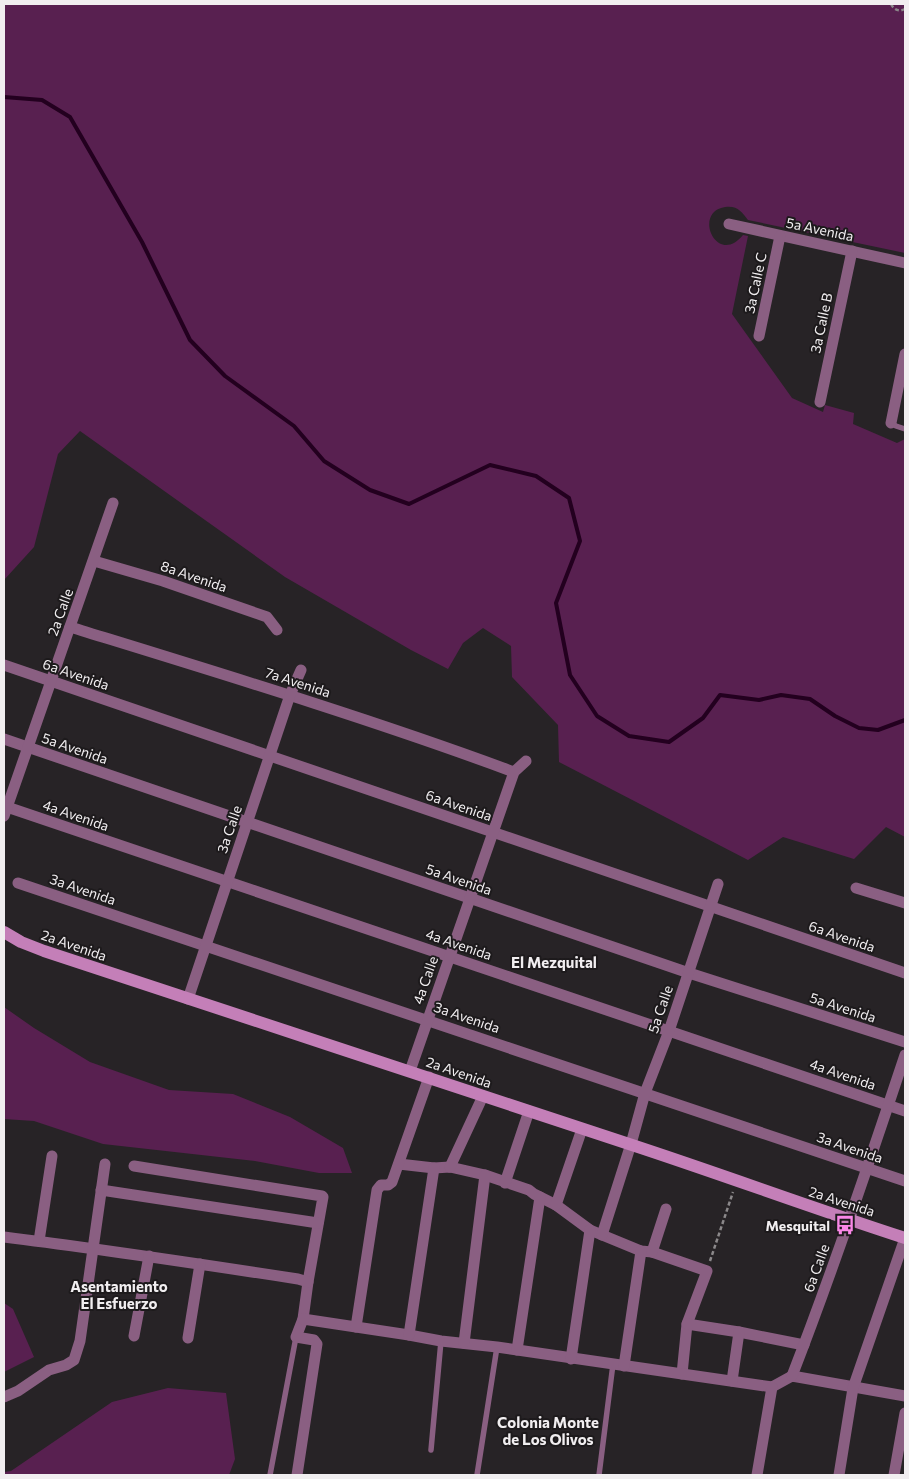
<svg xmlns="http://www.w3.org/2000/svg" width="909" height="1479" viewBox="0 0 909 1479" font-family="Commissioner,sans-serif">
	<style>
		.green { fill: #582050 }
		.lines { fill: none; stroke-linecap: round; stroke-linejoin: round }
		.stream { stroke: #23001f; stroke-width: 4 }
		.path { stroke: #8b888a; stroke-width: 2.5; stroke-dasharray: 4 2.5; stroke-linecap: butt }
		.lane { stroke: #8a5f82; stroke-width: 5.5 }
		.street { stroke: #8a5f82; stroke-width: 11 }
		.secondary { stroke: #c47fb8; stroke-width: 12 }
		.labels { text-anchor: middle; dominant-baseline: central; stroke-width: 4; stroke-linejoin: round; paint-order: stroke }
		.street-label { font-size: 14px; fill: #f1eef0; stroke: #1d1a1c }
		.poi-label { font-size: 14px; font-weight: bold; fill: #f1eef0; stroke: #1d1a1c; text-anchor: end }
		.neighbourhood-label { font-size: 15px; font-weight: bold; fill: #f1eef0; stroke: #1d1a1c }
	</style>
	<rect width="100%" height="100%" fill="#272326"/>
	<!-- green -->
	<g class="green">
		<path d="M4,4h901v249l-157,-33c-6,-8 -11,-15 -23,-13 -33,5 -8,60 18,28l5,1 -16,78 60,84 31,14 2,-7 29,8 -1,11 44,19 8,-4v398l-19,-10 -32,32 -71,-22 -35,23 -189,-98 -1,-37 -46,-48 -1,-31 -28,-18 -20,15 -15,26 -37,-19 -126,-73 -205,-146 -22,23 -24,93 -30,33z"/>
		<path d="M4,1007l30,21 56,34 79,28 64,4 57,23 53,31 9,25h-33l-64,-12 -152,-17 -69,-23 -30,-2z"/>
		<path d="M4,1303l9,6 21,48 -30,15z"/>
		<path d="M168,1388l58,5 9,66 -6,16h-225v-3l7,-1 101,-69z"/>
	</g>
	<g class="lines">
		<!-- stream -->
		<path class="stream" d="M4,97l38,3 28,17 72,125 48,98 35,36 69,50 30,35 46,29 39,14 81,-39 46,11 33,22 11,43 -24,62 14,72 27,41 32,20 40,6 34,-24 17,-23 39,5 22,-5 29,4 25,17 24,12 19,2 27,-10"/>
		<!-- path -->
		<g class="path">
			<path d="M891,4c3,6 8,8 14,5"/>
			<path d="M710,1261l23,-69"/>
		</g>
		<!-- lane -->
		<g class="lane">
			<path d="M891,423l5,3 9,3"/>
			<path d="M431,1450l10,-109"/>
			<path d="M270,1475l26,-138"/>
			<path d="M477,1475l20,-128"/>
			<path d="M599,1475l14,-111"/>
		</g>
		<!-- street -->
		<g class="street">
			<path d="M729,224l176,39"/>
			<path d="M759,336l21,-100"/>
			<path d="M820,402l32,-151"/>
			<path d="M891,423l14,-69"/>
			<path d="M94,561l69,20 104,36 10,13"/>
			<path d="M70,627c149,46 298,91 444,145"/>
			<path d="M4,665l901,308"/>
			<path d="M4,739l685,234 216,69"/>
			<path d="M4,806l901,305"/>
			<path d="M4,816l109,-313"/>
			<path d="M18,883l887,298"/>
			<path d="M856,888l49,15"/>
			<path d="M188,999l102,-304 11,-25"/>
			<path d="M410,1071l104,-299 12,-11"/>
			<path d="M399,1164l35,4 16,-1 35,8 44,15 5,4 22,11 34,25 51,21 11,1 55,19 -20,53 -5,50"/>
			<path d="M134,1166l188,30 1,1 -15,85 -5,37 -7,18 18,3 3,4 -20,131"/>
			<path d="M450,1167l33,-71"/>
			<path d="M505,1183l24,-72"/>
			<path d="M101,1190l217,33"/>
			<path d="M556,1205l26,-76"/>
			<path d="M602,1235l29,-91 14,-51 24,-62 49,-147"/>
			<path d="M4,1237c98,12 196,27 294,42l10,3"/>
			<path d="M39,1241l13,-85"/>
			<path d="M652,1252l14,-43"/>
			<path d="M303,1319l106,16 32,6 56,6 275,40 20,-11 113,20"/>
			<path d="M687,1324l52,8 65,13"/>
			<path d="M356,1327l21,-137 4,-5h7l4,-3 37,-105"/>
			<path d="M409,1335l25,-167"/>
			<path d="M134,1336l15,-80"/>
			<path d="M188,1338l12,-74"/>
			<path d="M464,1343l21,-168"/>
			<path d="M517,1350l23,-153"/>
			<path d="M571,1359l19,-129"/>
			<path d="M624,1366l17,-115"/>
			<path d="M792,1376c41,-106 77,-213 113,-321"/>
			<path d="M732,1381l7,-49"/>
			<path d="M4,1397l14,-6 31,-21 17,-5 8,-5 6,-19 25,-177"/>
			<path d="M757,1475l15,-88"/>
			<path d="M839,1475l14,-87 52,-150"/>
			<path d="M894,1475l11,-62"/>
		</g>
		<!-- secondary -->
		<path class="secondary" d="M4,932l17,10 23,9c195,64 390,129 585,193 92,30 183,64 276,94"/>
	</g>
	<!-- icons -->
	<defs>
		<symbol id="bus-bare" viewBox="-9 -9 18 18"><path d="M-5-6H5V4H4V6H2V4H-2V6H-4V4H-5ZM-3.5-4V0h7V-4ZM-3.5 1.2v1.5H-2V1.2ZM2 1.2v1.5H3.5V1.2Z" fill="#fa87e7" stroke="#1d1a1c" stroke-width="2.5" paint-order="stroke"/></symbol>
	</defs>
	<g fill-rule="evenodd">
		<use href="#bus-bare" x="831" y="1211" width="28" height="28"/>
	</g>
	<g class="labels">
		<!-- street labels -->
		<g class="street-label">
			<text transform="translate(820 229) rotate(12)">5a Avenida</text>
			<text transform="translate(755 283) rotate(-78)">3a Calle C</text>
			<text transform="translate(821 323) rotate(-78)">3a Calle B</text>
			<text transform="translate(194 576) rotate(19)">8a Avenida</text>
			<text transform="translate(60 612) rotate(-70)">2a Calle</text>
			<text transform="translate(76 674) rotate(19)">6a Avenida</text>
			<text transform="translate(298 682) rotate(18)">7a Avenida</text>
			<text transform="translate(75 748) rotate(19)">5a Avenida</text>
			<text transform="translate(459 805) rotate(19)">6a Avenida</text>
			<text transform="translate(76 815) rotate(19)">4a Avenida</text>
			<text transform="translate(229 829) rotate(-71)">3a Calle</text>
			<text transform="translate(459 879) rotate(19)">5a Avenida</text>
			<text transform="translate(83 889) rotate(19)">3a Avenida</text>
			<text transform="translate(842 936) rotate(19)">6a Avenida</text>
			<text transform="translate(459 944) rotate(19)">4a Avenida</text>
			<text transform="translate(74 945) rotate(19)">2a Avenida</text>
			<text transform="translate(425 980) rotate(-71)">4a Calle</text>
			<text transform="translate(843 1007) rotate(18)">5a Avenida</text>
			<text transform="translate(660 1009) rotate(-71)">5a Calle</text>
			<text transform="translate(467 1017) rotate(19)">3a Avenida</text>
			<text transform="translate(459 1072) rotate(19)">2a Avenida</text>
			<text transform="translate(843 1074) rotate(19)">4a Avenida</text>
			<text transform="translate(850 1147) rotate(19)">3a Avenida</text>
			<text transform="translate(842 1201) rotate(18)">2a Avenida</text>
			<text transform="translate(816 1268) rotate(-70)">6a Calle</text>
		</g>
		<!-- poi labels -->
		<g class="poi-label">
			<text x="830" y="1225">Mesquital</text>
		</g>
		<!-- neighbourhood labels -->
		<g class="neighbourhood-label">
			<text x="554" y="962">El Mezquital</text>
			<text x="119" y="1286">Asentamiento<tspan x="119" dy="17">El Esfuerzo</tspan></text>
			<text x="548" y="1422">Colonia Monte<tspan x="548" dy="17">de Los Olivos</tspan></text>
		</g>
	</g>
	<!-- border -->
	<rect width="909" height="1479" fill="none" stroke="#f1eef0" stroke-width="10"/>
</svg>
